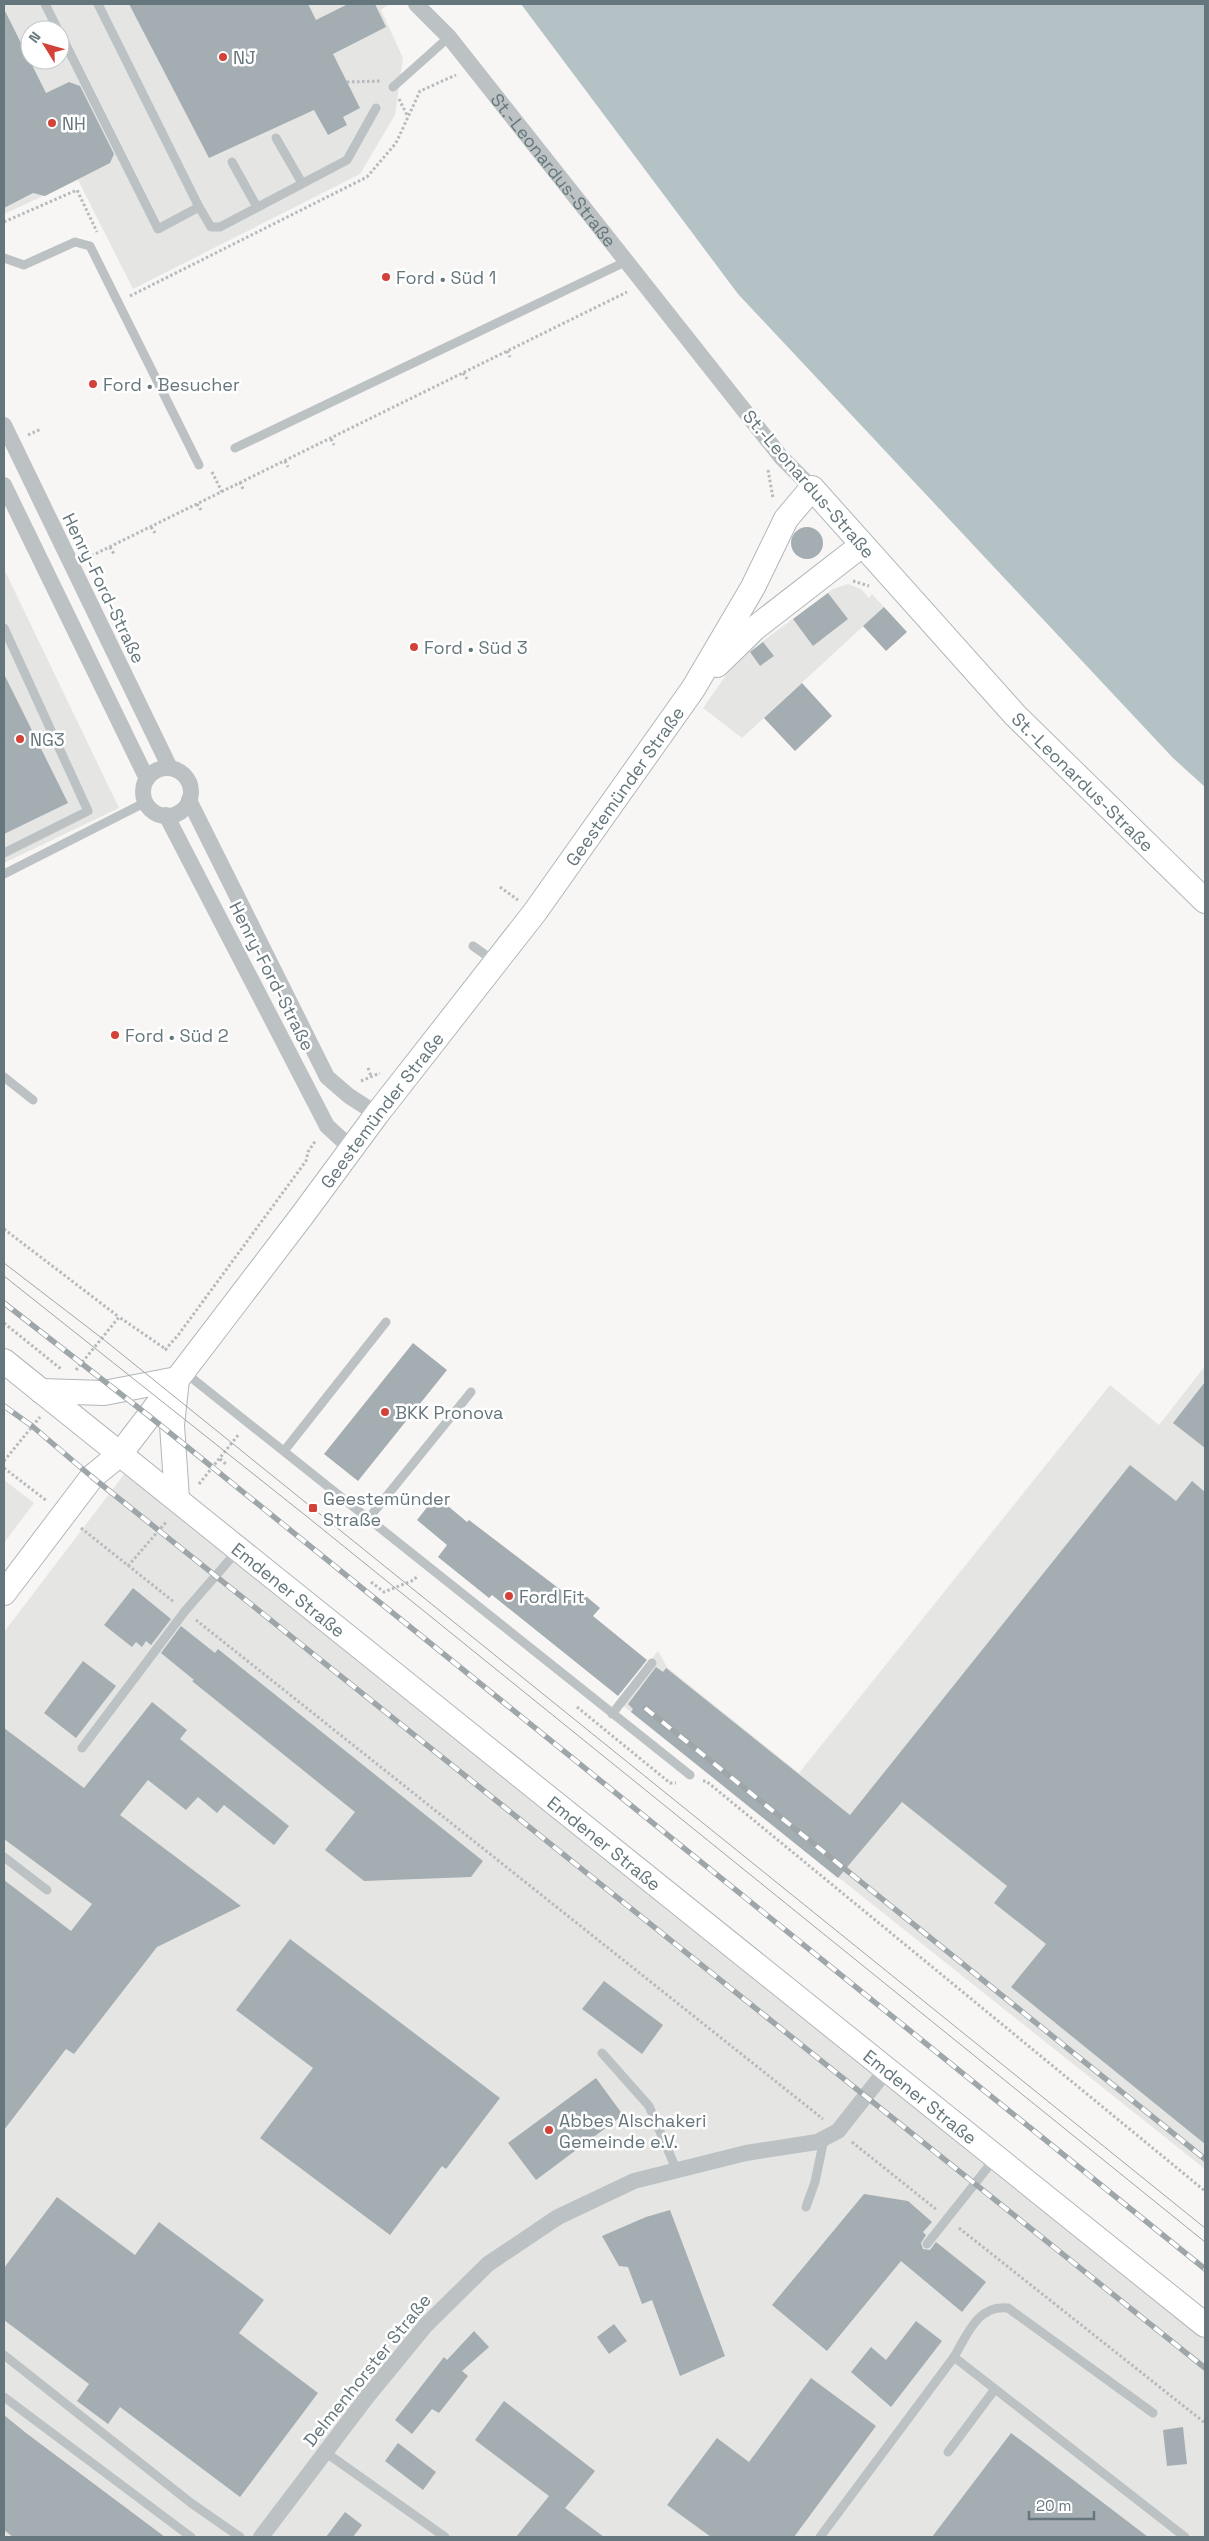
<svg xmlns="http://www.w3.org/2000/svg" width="1209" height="2541" viewBox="0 0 1209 2541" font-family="'Space Grotesk',sans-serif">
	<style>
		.built { fill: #e5e6e4; fill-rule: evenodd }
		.water { fill: #b5c2c5 }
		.building { fill: #a4adb1 }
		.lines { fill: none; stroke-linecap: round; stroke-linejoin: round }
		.secondary-casing { stroke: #b1b7ba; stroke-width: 26 }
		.path { stroke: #b6babc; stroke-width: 3; stroke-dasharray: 2.5 2.5; stroke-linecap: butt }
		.lane { stroke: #bcc1c3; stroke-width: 9 }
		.street { stroke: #bcc1c3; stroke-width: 16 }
		.secondary { stroke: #fff; stroke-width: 24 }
		.tram { stroke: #9ea6a9; stroke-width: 1 }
		.rail-casing { stroke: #9ea6a9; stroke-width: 5.5 }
		.rail { stroke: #fff; stroke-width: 4; stroke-dasharray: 11; stroke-linecap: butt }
		.poi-dot { fill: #d24239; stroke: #fff; stroke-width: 2 }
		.labels { text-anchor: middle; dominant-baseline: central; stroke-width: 5; stroke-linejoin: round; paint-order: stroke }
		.poi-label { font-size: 18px; fill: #65767c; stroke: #fff; text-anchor: start }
		.street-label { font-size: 18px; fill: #65767c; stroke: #fff }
	</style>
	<rect width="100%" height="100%" fill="#f7f6f4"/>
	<!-- built -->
	<g class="built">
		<path d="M4,4h385l-8,6 22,48 -8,57 -35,59 -227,115 -55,-109 -74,34zM30,30h30v30h-30z"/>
		<path d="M4,569l115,239 -115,55z"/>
		<path d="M848,584l13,5 8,9 3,-4 12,13 -142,131 -39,-30 33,-47 97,-72z"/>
		<path d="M1205,1366v803l-588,-468 41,-50 9,16 132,106 311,-388 49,40z"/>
		<path d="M125,1473l1080,843v221h-1201v-905z"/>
		<path d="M4,1480l30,23 -30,40z"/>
	</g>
	<!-- water -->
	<path class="water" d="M521,4h684v783l-32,-29 -435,-464z"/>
	<!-- building -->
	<g class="building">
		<path d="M129,4h179l8,16 32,-16h27l11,23 -53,27 27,54 -17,9 4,8 -19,10 -14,-25 -105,48z"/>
		<path d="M4,9l42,84 23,-11 11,4 34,68 -4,9 -65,33 -12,-3 -29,15z"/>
		<circle cx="807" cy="543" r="16"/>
		<path d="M828,593l20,26 -35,27 -20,-27z"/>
		<path d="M884,607l23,25 -21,19 -23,-25z"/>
		<path d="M763,642l11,14 -14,10 -10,-14z"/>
		<path d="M4,674l64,129 -64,31z"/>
		<path d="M802,683l30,33 -37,35 -31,-33z"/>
		<path d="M413,1343l34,27 -89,111 -34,-27z"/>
		<path d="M1205,1382v66l-32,-25z"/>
		<path d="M1130,1465l46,36 16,-20 13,11v652l-194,-157 35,-43 -52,-41 13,-17 -105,-84 -64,76 -207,-166 2,-3 -5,-5 28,-37 7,5 3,-4 184,147z"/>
		<path d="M436,1496l31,26 2,-2 105,80 7,-8 19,16 -7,8 54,44 -29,36 -126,-101 -3,3 -51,-41 9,-12 -30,-25z"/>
		<path d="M133,1588l38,31 -20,26 -5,-4 -4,6 -6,-5 -4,5 -28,-22z"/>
		<path d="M181,1626l34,27 3,-4 265,212 -12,16 -107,4 -39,-31 30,-38 -163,-131 2,-1 -33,-27z"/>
		<path d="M83,1661l33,25 -40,52 -32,-25z"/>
		<path d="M152,1702l35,28 -7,9 109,87 -15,19 -50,-40 -7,8 -19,-16 -12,13 -38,-30 -28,35 121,91 -84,41 -83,107 -8,-5 -62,81v-250l67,51 21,-27 -88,-65v-111l80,60z"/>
		<path d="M290,1939l210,159 -54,71 -4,-3 -52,69 -130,-97 53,-70 -77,-58z"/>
		<path d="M604,1981l59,44 -21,29 -60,-45z"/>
		<path d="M596,2078l27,37 -87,65 -28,-37z"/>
		<path d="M864,2194l44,7 24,21 -9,10 3,3 -5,8 2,6 7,1 6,-8 50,40 -24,30 -61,-51 -74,90 -55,-46z"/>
		<path d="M57,2197l78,58 24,-33 105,78 -25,33 79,60 -78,104 -120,-90 -12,17 -31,-23 12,-17 -85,-64v-52z"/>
		<path d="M670,2210l55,146 -45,20 -28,-76 -10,4 -14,-37 -9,-1 -17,-30 44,-19z"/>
		<path d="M916,2321l26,20 -51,66 -40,-35 20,-25 15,13z"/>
		<path d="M614,2324l13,17 -18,13 -12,-17z"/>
		<path d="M474,2331l15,16 -27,24 6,5 -29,37 -7,-4 -20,25 -17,-14 49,-63 3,3z"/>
		<path d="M811,2378l65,48 -82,111h-83l-44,-32 50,-67 32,24z"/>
		<path d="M504,2401l91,70 -30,37 39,29h-88l33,-41 -74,-56z"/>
		<path d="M4,2415l22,18 139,104h-152l-9,-7z"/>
		<path d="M1183,2427l4,37 -20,2 -4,-36z"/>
		<path d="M1011,2433l23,17 114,87h-216z"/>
		<path d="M398,2443l38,29 -13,18 -38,-29z"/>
		<path d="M345,2512l17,13 -9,12h-27z"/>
	</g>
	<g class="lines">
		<defs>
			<g id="secondary">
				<path d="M717,665l38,-37 107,-83"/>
				<path id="s2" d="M4,1361l1201,964"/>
				<path d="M41,1391l63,2 73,-14 -5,46 5,74"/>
				<path id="s3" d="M4,1593l88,-116 28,-23 181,-237 76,-103 158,-202 158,-223 60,-102 33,-68 26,-31 203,227 190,186"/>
			</g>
		</defs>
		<!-- secondary casing -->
		<use href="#secondary" class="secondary-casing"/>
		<!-- path -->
		<g class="path">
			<path d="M347,82l34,-1"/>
			<path d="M399,99l9,18"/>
			<path d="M4,222l73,-32 20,42"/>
			<path d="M130,296l237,-119 29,-34 24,-52 36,-16"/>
			<path d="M507,351l3,6"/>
			<path d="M463,373l4,6"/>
			<path d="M28,435l13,-6"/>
			<path d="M331,439l3,6"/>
			<path d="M285,461l3,6"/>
			<path d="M768,470l5,28"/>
			<path d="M212,472l10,20"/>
			<path d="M240,482l3,7"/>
			<path d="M197,504l4,6"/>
			<path d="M151,527l4,6"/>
			<path d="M110,547l4,7"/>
			<path d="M87,558l540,-266"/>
			<path d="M853,581l16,5"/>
			<path d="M500,887l18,13"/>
			<path d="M368,1068l3,8"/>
			<path d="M361,1081l19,-8"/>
			<path d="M4,1229l115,88"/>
			<path d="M4,1323l57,46"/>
			<path d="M165,1350l14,-16 127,-173 2,-9 8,-12"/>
			<path d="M76,1370l43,-53 48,33"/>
			<path d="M220,1459l7,6"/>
			<path d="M4,1461l36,-44"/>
			<path d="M4,1468l43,33"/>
			<path d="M199,1484l40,-50"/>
			<path d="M81,1528l93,74"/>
			<path d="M128,1566l39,-45"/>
			<path d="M371,1582l13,10 30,-12 4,-5"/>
			<path d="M196,1620l627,499"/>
			<path d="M577,1707l93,76h6"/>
			<path d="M703,1781h3l499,410"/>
			<path d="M852,2142l85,68"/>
			<path d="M959,2228l246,195"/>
		</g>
		<!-- lane -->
		<g class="lane">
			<path d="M45,4l13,26"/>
			<path d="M60,33l98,196 41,-22 -101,-203"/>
			<path d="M393,87l56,-50"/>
			<path d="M276,138l26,45"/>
			<path d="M232,162l25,45"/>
			<path d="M199,207l12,20h9l127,-67 29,-52"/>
			<path d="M4,258l20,7 51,-23 15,4 109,219"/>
			<path d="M235,448l390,-186"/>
			<path d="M4,628l84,183 -84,42"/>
			<path d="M4,874l142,-72"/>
			<path d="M473,946l21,15"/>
			<path d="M4,1077l29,23"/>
			<path d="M183,1371l507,404"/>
			<path d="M284,1451l102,-129"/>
			<path d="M368,1519l103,-127"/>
			<path d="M612,1714l40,-51"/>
			<path d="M82,1748l103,-137 54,-62"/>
			<path d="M4,1857l43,33"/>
			<path d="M602,2053l47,53 28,65"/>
			<path d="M806,2207l9,-25 9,-43"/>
			<path d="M927,2244l69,-87"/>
			<path d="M4,2355l187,148 49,34"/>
			<path d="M954,2357c13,-22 24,-53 54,-49l145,105"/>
			<path d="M4,2397l187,140"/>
			<path d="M325,2452l120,85"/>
			<path d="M948,2452l47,-63"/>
			<path d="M820,2537l134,-180 231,180"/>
		</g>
		<!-- street -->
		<g class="street">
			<path id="s1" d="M416,4l33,33 332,420 31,31"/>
			<path d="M4,425l166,343"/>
			<path d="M4,485l143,294"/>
			<circle cx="167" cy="792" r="24"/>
			<path d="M189,800l138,277 22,19 28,18"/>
			<path d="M166,815l161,311 25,23"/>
			<path d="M261,2537l106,-140 59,-72 62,-61 70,-47 76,-36 112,-28 71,-11 21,-11 49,-62"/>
		</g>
		<!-- secondary -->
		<use href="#secondary" class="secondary"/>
		<!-- tram -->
		<g class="tram">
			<path d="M4,1263l99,76 1102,889"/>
			<path d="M4,1276l301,239 900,727"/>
		</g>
		<defs>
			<g id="rail">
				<path d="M4,1303l145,113 1056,853"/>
				<path d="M4,1406l28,20 60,51 1113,891"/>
				<path d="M645,1708l560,451"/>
			</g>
		</defs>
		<!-- rail casing -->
		<use href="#rail" class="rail-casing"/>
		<!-- rail -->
		<use href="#rail" class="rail"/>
	</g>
	<!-- markers -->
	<g class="poi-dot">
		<circle cx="223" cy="57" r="5"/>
		<circle cx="52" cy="123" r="5"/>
		<circle cx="386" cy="277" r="5"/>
		<circle cx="93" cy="384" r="5"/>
		<circle cx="414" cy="647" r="5"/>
		<circle cx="20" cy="739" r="5"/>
		<circle cx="115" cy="1035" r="5"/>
		<circle cx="385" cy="1412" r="5"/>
		<rect x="308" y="1503" width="10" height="10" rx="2.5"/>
		<circle cx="509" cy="1596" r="5"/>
		<circle cx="549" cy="2130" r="5"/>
	</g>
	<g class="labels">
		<!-- poi labels -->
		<g class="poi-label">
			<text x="233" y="57">NJ</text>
			<text x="62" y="123">NH</text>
			<text x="396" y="277">Ford • Süd 1</text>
			<text x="103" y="384">Ford • Besucher</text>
			<text x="424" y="647">Ford • Süd 3</text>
			<text x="30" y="739">NG3</text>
			<text x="125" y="1035">Ford • Süd 2</text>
			<text x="395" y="1412">BKK Pronova</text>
			<text x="323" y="1498">Geestemünder<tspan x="323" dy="21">Straße</tspan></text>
			<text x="519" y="1596">Ford Fit</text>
			<text x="559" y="2120">Abbes Alschakeri<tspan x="559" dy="21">Gemeinde e.V.</tspan></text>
		</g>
		<!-- street labels -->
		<g class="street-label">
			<text stroke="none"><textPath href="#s1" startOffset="216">St.-Leonardus-Straße</textPath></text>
			<text transform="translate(809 484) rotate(49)">St.-Leonardus-Straße</text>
			<text transform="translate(104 588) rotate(64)">Henry-Ford-Straße</text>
			<text stroke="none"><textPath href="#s3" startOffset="1772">St.-Leonardus-Straße</textPath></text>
			<text stroke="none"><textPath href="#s3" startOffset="1019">Geestemünder Straße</textPath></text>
			<text transform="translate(272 976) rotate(63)">Henry-Ford-Straße</text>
			<text stroke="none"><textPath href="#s3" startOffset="614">Geestemünder Straße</textPath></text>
			<text stroke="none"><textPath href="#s2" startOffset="365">Emdener Straße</textPath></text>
			<text stroke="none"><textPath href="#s2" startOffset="770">Emdener Straße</textPath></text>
			<text stroke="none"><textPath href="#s2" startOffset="1175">Emdener Straße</textPath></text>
			<text transform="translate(367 2370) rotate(-51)">Delmenhorster Straße</text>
		</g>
	</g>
	<!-- border -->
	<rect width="1209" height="2541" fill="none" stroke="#65767c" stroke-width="10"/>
	<!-- north arrow -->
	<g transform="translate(45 45) rotate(307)"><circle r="24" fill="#ffffff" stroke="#c1c8cb"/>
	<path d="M0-4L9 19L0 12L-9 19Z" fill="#d24239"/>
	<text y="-8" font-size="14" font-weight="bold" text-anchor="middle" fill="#65767c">N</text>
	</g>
	<!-- scale -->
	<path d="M1029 2511v8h65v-8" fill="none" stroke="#65767c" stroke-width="2.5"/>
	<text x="1036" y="2511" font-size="15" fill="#65767c" stroke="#ffffff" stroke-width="4" paint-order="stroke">20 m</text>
</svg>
